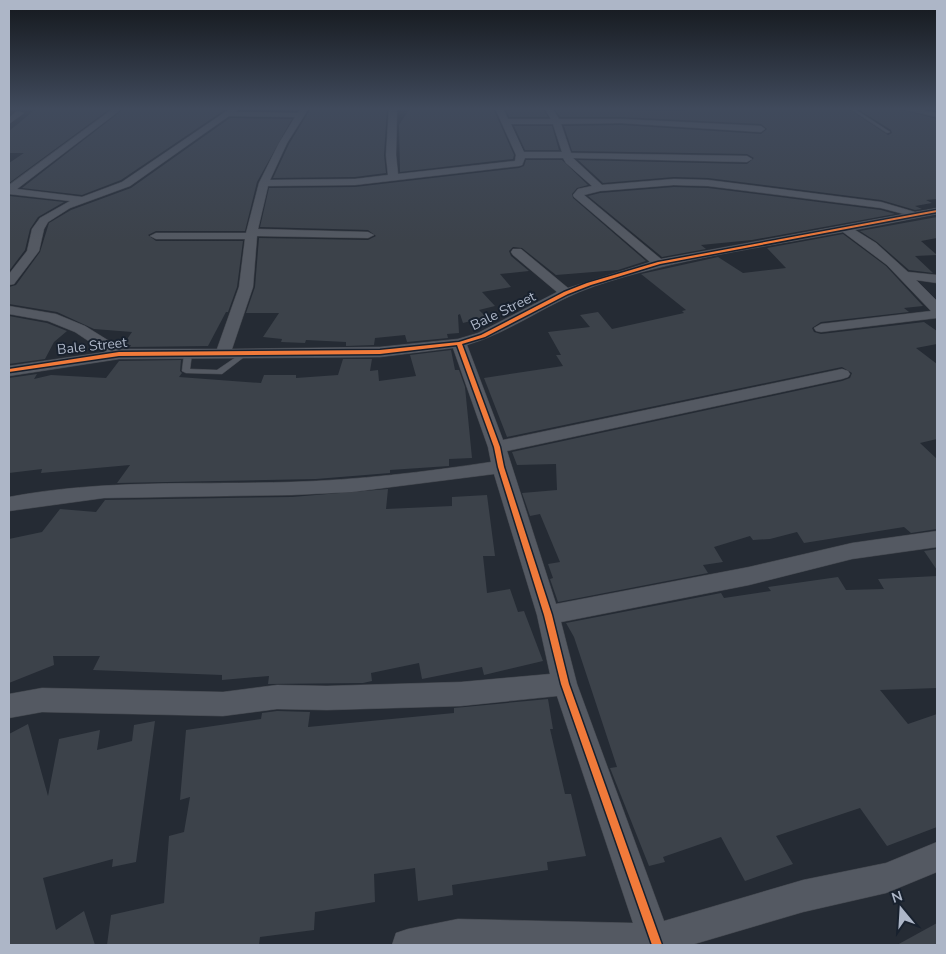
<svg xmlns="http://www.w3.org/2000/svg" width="946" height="954" viewBox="0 0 946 954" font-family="'Nunito Sans',sans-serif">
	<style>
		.building { fill: #3c424a }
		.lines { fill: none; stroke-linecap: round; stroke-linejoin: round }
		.lane-casing { stroke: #41454c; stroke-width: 1 }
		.street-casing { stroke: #41454c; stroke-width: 1 }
		.lane { fill: #545962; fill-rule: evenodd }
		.street { fill: #545962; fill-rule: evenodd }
		.cycleway-casing { stroke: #18212e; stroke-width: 3 }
		.cycleway { fill: #f17a3a; fill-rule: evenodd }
		.labels { text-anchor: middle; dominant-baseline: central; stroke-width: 4; stroke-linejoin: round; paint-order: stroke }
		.far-street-label { font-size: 14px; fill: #adb6c7; stroke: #18212e }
	</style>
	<rect width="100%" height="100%" fill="#252b34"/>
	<!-- building -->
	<g class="building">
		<path d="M71,108h40l-102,75v-20l15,-10h-15v-22l27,-22z"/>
		<path d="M125,108l101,1 -105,71 -39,15 -60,-7z"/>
		<path d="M245,108h54l-2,3 -57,-1z"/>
		<path d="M311,108h76l-3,47 2,18 -31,4 -82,1 16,-34z"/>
		<path d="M410,108h83l21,47 -1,4 -113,13 -1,-47z"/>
		<path d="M505,108h37l6,9h-39z"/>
		<path d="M554,108h76l1,2 55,1 -1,-2 24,1 -2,-2h140l41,27 4,-2 -1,-3 -35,-22h39l42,11v80l-11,1 6,3 -17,3 7,3 -7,1 -34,-10 -173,-22 -34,-1 -71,6 -25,-23 169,4 7,-6 -7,-4 -175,-3 -8,-25 57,-1 140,9 6,-5 -6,-5 -140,-7h-61z"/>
		<path d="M230,118l62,1 -35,63 -12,49h-89l-8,4 8,6h87l-6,46 -9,25h-2l-18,34 -78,1 1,-2h-8l9,-13 -38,-3 -37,-17 -48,-8v-17l7,-2 24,-33 9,-29 22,-13 60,-22z"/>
		<path d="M514,126h38l7,24h-34z"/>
		<path d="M526,160h36l26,25 -11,3 -5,6 1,4 73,63 -28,9 -62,5 -34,-27 -9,-1 -4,4 2,5 18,15 -29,3 11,13 -29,5 13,14 -16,4 7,7 -23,6 -3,-9 -2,1 1,18 -12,1 1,4 -41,4 -2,-7 -30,3 -1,7 -28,1v-4l-40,-2 -1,3 -24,-1 1,-3 -19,-2 16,-24h-33l9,-26 4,-49 109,2 8,-4 -8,-6 -108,-3 9,-39 86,-1 164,-19 5,-2z"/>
		<path d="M674,187l34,1 173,22 14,4 -143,26 -51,5 5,4 -44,8 -74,-61 12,-3z"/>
		<path d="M9,196l55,6 -26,15 -8,12 -5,21 -16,21z"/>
		<path d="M937,217v21l-16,3 16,14 -22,1 18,17 -24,-3 -32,-28 -17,-11z"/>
		<path d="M843,234l43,32 37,40 -19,2 5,4 -88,10 -9,6 2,4 7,2 103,-12 13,9v13l-21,4 21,16v75l-17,4 17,16v70l-26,4 -7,-6 -100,16 -7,-11 -27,7 -17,1 -3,-4 -36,11 9,15 -20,3 5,8 -150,29 -8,-23 3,-1 -5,-14 12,-2 -20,-48 -10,2 -8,-23 35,-3 -1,-26 -39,1 -5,-13 330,-71 8,-3 2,-5 -10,-6 -335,70 -23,-59 79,-12 -7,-11h5l-13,-23 42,-5 -10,-12 18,-3 14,17 72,-16 -2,-2 4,-1 -45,-36 77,-17 25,16 43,-5 -19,-20z"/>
		<path d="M9,316l38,7 20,8 -13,11 -9,17 -36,5z"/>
		<path d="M451,350l4,20h4l6,17 7,71 -23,1v7l-59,4v3l-74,6 -199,4 13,-18 -89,8 1,-4 -33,4v-95l28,-4 -3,5 17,-4 55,3 13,-17 62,-1 -1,11 2,2 -3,4 82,6 3,-8h32v3l42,-3 5,-16h29l-2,12 8,-1 1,11 37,-5 -6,-21z"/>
		<path d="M388,489l-2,20 66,-3v-9l35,-2 8,61h-12l4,37 23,-4 8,23 6,-1 19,50 -59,14 -2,-8 -60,12 -3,-16 -48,10 1,8 -9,2 -95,1 1,-8 -47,4v-5l-129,-5 7,-14h-47l1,9 -45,18v-144l33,-7 18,-23 36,3 9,-12 187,-3z"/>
		<path d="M937,549v21l-13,-19z"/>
		<path d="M937,576v112l-57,2 28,34 29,-10v113l-50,19 -27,-38 -84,28 17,28 -48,17 -24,-44 -58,20 2,5 -16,4 -39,-98 7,-1 -43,-130 -8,-14 155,-30 3,5 47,-7 -3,-4 70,-10 8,13 38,-1 -6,-10z"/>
		<path d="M548,699l5,30h-3l15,65h6l15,62 -39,6 1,8 -96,15 1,10 -35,6 -3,-33 -41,6 1,28 -60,10 -1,18 -54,7 -1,8h-152l4,-30 53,-12 5,-67 15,-4 6,-35 -10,3 6,-70 75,-11 1,-6 15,-2 33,1 -2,15 146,-14v-5z"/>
		<path d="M155,721l-19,141 -24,5 1,-8 -70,19 13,52 28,-19 11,34h-86v-211l19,-10 20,72 11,-57 41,-9 -3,20 35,-9 2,-16z"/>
		<path d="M937,923v22h-40z"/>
	</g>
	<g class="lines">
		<defs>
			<g id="lane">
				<path d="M849,108h4l37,24 -3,1z"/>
				<path d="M188,352l4,2 -2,15 27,1 25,-17h4l2,1 -26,20 -36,-1 -4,-2 2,-17z"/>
			</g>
			<g id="street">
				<path d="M114,108h9l-106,81 65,8 40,-15 109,-74h9l-4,4 62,1 3,-5h8l-22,35 -17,37 85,-1 33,-4 -2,-20 3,-47h8l-1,47 2,19 117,-13 1,-6 -21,-47h8l5,11h43l-7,-11h8l7,11h62l140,7 4,3 -4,3 -140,-9 -60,1 10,29 176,3 5,3 -5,3 -174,-4 29,27 72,-6 34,1 173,22 34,10 22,-4v6l-82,16 21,13 32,29 29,3v8l-21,-3 21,21v17l-116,14 -5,-1 -2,-3 7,-4 110,-13 -44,-46 -44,-33c-83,16 -168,27 -248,54 -45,15 -83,46 -128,59l36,95 339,-71 6,2 2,3 -2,3 -6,2 -335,72 49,153 193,-37 103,-24 85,-12v16l-85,12 -103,26 -188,37 16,62 87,237 139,-41 83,-17 51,-21v30l-51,21 -83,19 -112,33h-299l4,-12 12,-4 50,-10 175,4 -76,-227 -96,10 -134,4 -50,-1 -54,7 -181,-4 -33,6v-24l33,-6 181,4 54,-7 50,1 134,-4 89,-8 -13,-59 -43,-141 -142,18 -60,3 -188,3 -95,13v-14c94,-18 188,-12 282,-15 67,-2 134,-10 200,-20l-3,-15 -35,-99 -73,9 -261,2 -110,17v-10l96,-14 -30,-20 -27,-11 -39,-7v-8l47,8 29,12 37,23h95l22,-62 6,-48h-89l-6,-3 6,-3h90l13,-50 20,-40 16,-26 -66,-1 -99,70 -60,22 -22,14 -4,7 -5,22 -25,33 -5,1v-11l18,-23 5,-22 8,-11 30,-17 -61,-7v-9zM511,124h42l9,28h-38zM525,158h38l3,5 26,23 -14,3 -5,6 1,2 76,65 -82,26 -47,-39h-8l-2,3 2,3 44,37 -79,41 -20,6 -78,8 -148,2 21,-62 4,-51 111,2 6,-3 -6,-3 -110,-3 10,-43 87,-1 164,-19 3,-1zM674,185l34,1 173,22 23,6 -243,45 -77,-64 16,-4z"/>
				<path d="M897,108h15l25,5v4z"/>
				<path d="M17,111l7,2 -15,11v-6z"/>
			</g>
		</defs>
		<!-- lane casing -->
		<use href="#lane" class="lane-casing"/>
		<!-- street casing -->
		<use href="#street" class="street-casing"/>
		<!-- lane -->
		<use href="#lane" class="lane"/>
		<!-- street -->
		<use href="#street" class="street"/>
		<defs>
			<path id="cycleway" d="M937,210v2l-277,52 -69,21 -23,9 -83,43 -23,7 38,103 4,20 48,148 17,69 93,261h-10l-91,-261 -17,-69 -46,-148 -4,-20 -37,-102 -77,9 -261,2 -110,16v-3l110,-17 261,-2 79,-8 22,-7 83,-43 23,-9 71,-21z"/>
		</defs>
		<!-- cycleway casing -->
		<use href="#cycleway" class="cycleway-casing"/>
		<!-- cycleway -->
		<use href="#cycleway" class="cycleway"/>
	</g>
	<!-- sky -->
	<linearGradient id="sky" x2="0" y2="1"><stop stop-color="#14181d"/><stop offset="0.45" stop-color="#404a5c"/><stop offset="1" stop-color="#404a5c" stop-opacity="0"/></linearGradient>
	<rect width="946" height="241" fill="url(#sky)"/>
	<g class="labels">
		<!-- far-street labels -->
		<g class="far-street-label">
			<text transform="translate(503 311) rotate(-26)">Bale Street</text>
			<text transform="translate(92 346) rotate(-6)">Bale Street</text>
		</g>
	</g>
	<!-- border -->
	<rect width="946" height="954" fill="none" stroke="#adb6c7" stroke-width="20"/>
	<!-- north arrow -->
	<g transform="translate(901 909) rotate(342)" stroke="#18212e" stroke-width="4" paint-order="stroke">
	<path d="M0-4L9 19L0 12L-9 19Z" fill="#adb6c7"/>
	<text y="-8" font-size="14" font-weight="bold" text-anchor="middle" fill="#adb6c7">N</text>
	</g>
</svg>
